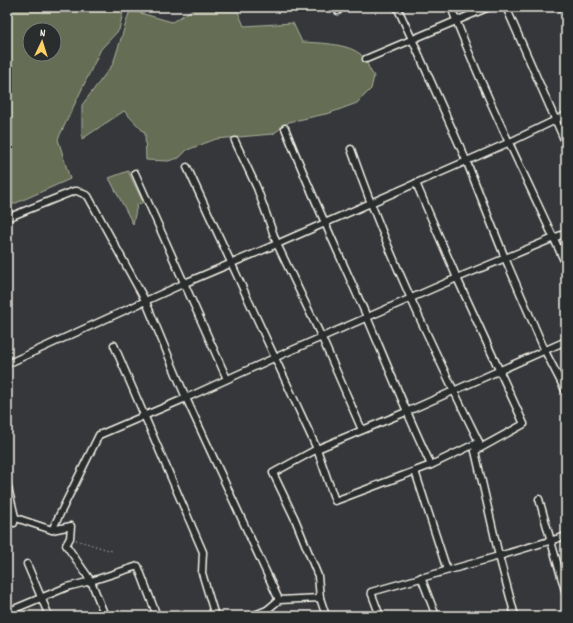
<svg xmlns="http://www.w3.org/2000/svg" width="573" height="623" viewBox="0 0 573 623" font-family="Dekko,sans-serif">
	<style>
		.green { fill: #656e54; stroke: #acb09e; fill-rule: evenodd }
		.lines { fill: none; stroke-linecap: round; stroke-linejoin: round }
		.minor-casing { stroke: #f4f1e8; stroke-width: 9 }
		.path { stroke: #f4f1e8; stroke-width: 1; stroke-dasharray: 1 3; stroke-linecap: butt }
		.minor { stroke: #2a2d2e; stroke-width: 6 }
	</style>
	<rect width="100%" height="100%" fill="#36373b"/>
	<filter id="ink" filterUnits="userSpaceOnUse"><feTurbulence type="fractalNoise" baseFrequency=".025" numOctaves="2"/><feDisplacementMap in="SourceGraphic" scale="8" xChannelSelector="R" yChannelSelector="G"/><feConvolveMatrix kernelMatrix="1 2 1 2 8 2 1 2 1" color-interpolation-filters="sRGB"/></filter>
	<g filter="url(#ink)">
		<!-- green -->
		<g class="green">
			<path d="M7,7h117l-5,23 -18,19 -43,90 12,40 -63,28zM30,30h24v24h-24z"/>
			<path d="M197,7h39l8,19 49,-3 9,19c18,1 52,1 63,17 3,6 5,12 9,17l-3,13 -14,14 -27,10 -41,9 -16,12 -57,5 -29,11 -8,8 -11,3 -22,-1 -1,-27 -21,-22 -42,28v-34l31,-41 17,-54 42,12z"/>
			<path d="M128,171l15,31 -6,3 -4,19 -24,-46z"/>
		</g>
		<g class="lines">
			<defs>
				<g id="minor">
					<path d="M336,7l2,4"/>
					<path d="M397,7l15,32 54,121 39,98 40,93 21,41"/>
					<path d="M451,7c33,88 76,172 115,258"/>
					<path d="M506,7l60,137"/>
					<path d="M562,7l4,10"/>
					<path d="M366,59l123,-52"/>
					<path d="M285,128c25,64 54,126 82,189 21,50 41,99 64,148l-16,6 32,99"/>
					<path d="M235,141l22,47 20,56 45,94 40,92"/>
					<path d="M351,149c35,101 81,198 128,293l-4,9 24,105 16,60"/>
					<path d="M187,167l130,282 18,52 80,-30"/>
					<path d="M135,173l92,206"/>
					<path d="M416,183l41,95 67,146 -49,27"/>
					<path d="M7,218l67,-27h3l11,5 58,106 40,96 93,202"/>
					<path d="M114,345l89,207 -1,21 13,43"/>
					<path d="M7,364l178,-81 92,-39 233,-102 56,-27"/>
					<path d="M431,465l48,-23"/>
					<path d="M7,483l8,34 -1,6"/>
					<path d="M539,499l27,95"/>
					<path d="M7,515l45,15 19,-4 -1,12 -4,7 25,36 14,35"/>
					<path d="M52,530l47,-95 87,-37 88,-40 183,-80 109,-45"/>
					<path d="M27,564l22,52"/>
					<path d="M421,577l15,39"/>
					<path d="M7,612l60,-25 24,-6 47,-15 19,50"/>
					<path d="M252,616l15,-6"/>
					<path d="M270,616l-3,-6 12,-10 41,-2"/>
					<path d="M326,616l-6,-18 -2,-22 -23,-57 -22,-46 44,-24 89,-37 160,-71"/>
					<path d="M380,616l-9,-24 128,-36 67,-20"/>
				</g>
			</defs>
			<!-- minor casing -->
			<use href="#minor" class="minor-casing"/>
			<!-- path -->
			<path class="path" d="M76,540l36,11"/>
			<!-- minor -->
			<use href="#minor" class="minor"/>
		</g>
	</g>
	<!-- margin -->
	<rect width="573" height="623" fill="none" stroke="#2a2d2e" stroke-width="24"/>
	<rect x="12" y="12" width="549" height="599" fill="none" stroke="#f4f1e8" stroke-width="1.5" filter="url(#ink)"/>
	<!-- north arrow -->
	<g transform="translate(42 42) rotate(4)"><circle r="19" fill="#2a2d2e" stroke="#7b7b78"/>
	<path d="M0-3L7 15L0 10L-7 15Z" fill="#ffd166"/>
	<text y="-6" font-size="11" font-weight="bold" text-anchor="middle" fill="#f4f1e8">N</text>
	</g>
</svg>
